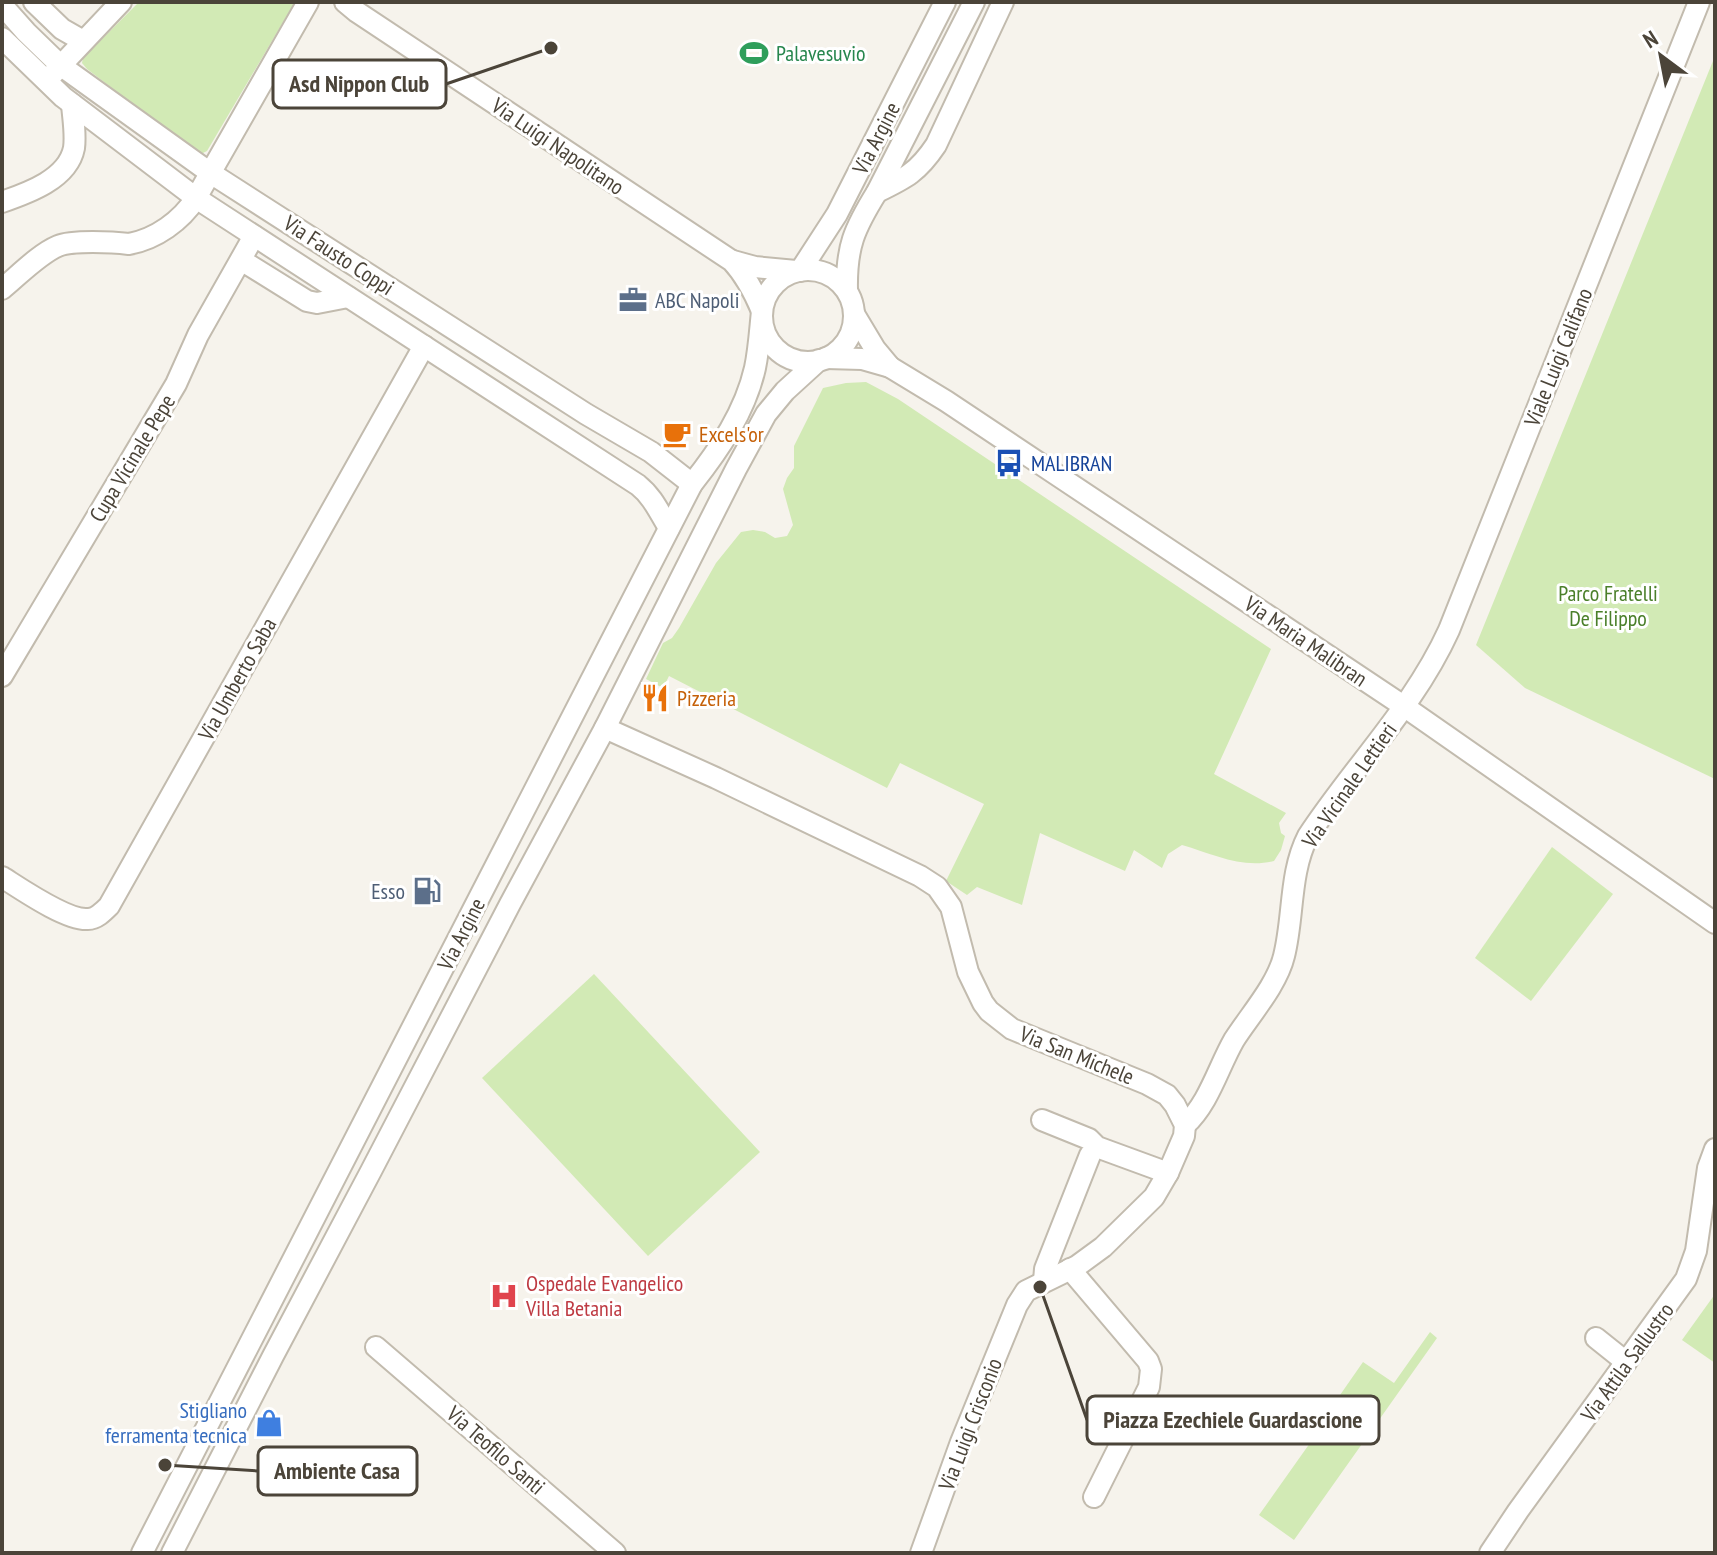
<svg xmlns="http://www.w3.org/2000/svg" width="1717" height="1555" viewBox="0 0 1717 1555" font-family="'PT Sans Narrow',sans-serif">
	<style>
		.green { fill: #d2eab5 }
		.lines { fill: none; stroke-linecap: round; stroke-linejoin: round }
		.minor-casing { stroke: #c2bbae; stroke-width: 24 }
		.minor { stroke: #fff; stroke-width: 20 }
		.labels { text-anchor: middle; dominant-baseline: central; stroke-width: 6; stroke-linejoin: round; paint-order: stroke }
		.leisure-label { font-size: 22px; fill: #27864d; stroke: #fff; text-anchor: start }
		.street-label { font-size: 22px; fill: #4b4439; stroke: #fff }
		.service-label { font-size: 22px; fill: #4e5e75; stroke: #fff; text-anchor: start }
		.food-label { font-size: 22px; fill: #c56008; stroke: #fff; text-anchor: start }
		.transit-label { font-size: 22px; fill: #164399; stroke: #fff; text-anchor: start }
		.park-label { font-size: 22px; fill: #4a7f2a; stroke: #fff }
		.health-label { font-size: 22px; fill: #be3a42; stroke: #fff; text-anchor: start }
		.shop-label { font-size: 22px; fill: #366cbe; stroke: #fff; text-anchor: end }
		.leader { fill: none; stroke: #4b4439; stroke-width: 3 }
		.callout-dot { fill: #4b4439; stroke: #fff; stroke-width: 3 }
		.callout { fill: #fff; stroke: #4b4439; stroke-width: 3 }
		.callout-label { font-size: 24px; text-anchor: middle; font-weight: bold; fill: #4b4439 }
	</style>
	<rect width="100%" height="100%" fill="#f6f3ec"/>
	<!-- green -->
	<g class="green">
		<path d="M139,2h156l-88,149 -6,3 -6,-2 -108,-83 -5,-6 1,-5z"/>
		<path d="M1715,56v723l-190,-91 -49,-43z"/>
		<path d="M866,382l32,17 373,250 -57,125 72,39 -7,10 2,10 4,3 -4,14 -7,11c-32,8 -61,-7 -92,-16l-14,9 -6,14 -28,-18 -9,21 -85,-38 -18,72 -45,-18 -10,8 -21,-14 38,-77 -84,-41 -13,25 -218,-112 -6,12 -17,-9 17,-36 9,-5 7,-10 37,-65 25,-31 12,-2 12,2 10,6 12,-2 6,-11 -10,-36 4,-11 7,-10v-22l29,-58 23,-5z"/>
		<path d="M1552,847l61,47 -82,107 -56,-43z"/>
		<path d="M594,974l166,178 -112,104 -166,-178z"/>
		<path d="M1715,1294v69l-33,-23z"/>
		<path d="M1430,1332l7,6 -143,202 -35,-25 51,-72 -2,-2 55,-79 31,21z"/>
	</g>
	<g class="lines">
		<defs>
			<g id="minor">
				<path d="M34,2l28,27 21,12"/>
				<path d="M345,2l12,10 375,249c14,15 22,31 30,50"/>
				<path d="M2,5l24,27 34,33 149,107 377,242 65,38 41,32"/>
				<path d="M2,38l61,59 133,101 442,287c15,12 21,27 31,43"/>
				<path d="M51,76l70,-74"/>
				<path d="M877,192c29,-14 41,-20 59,-47l67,-143"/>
				<path d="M2,202c26,-9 66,-23 72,-54 2,-14 -1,-30 -2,-44"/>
				<path d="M241,260l66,41 10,2 31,-6"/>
				<path d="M733,261l22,6 41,4"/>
				<circle cx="808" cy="316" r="46"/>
				<path d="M800,271l37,-57 108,-212"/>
				<path d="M2,289c16,-13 37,-35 56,-43 14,-6 55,-4 71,-2 27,-5 52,-23 67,-46l112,-196"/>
				<path d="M847,291c-1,-44 7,-62 30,-99l97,-190"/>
				<path d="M854,314l21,35 15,18"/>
				<path d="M826,358l36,1 28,8 56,34 459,306 310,216"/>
				<path d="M2,676l174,-292 22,-49 56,-99"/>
				<path d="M605,728l111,50 204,98 17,11 14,20 17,65 15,31 6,8 23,18 135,55 20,11 8,10 10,20 -1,11 -16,37 -14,24 -51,50 -26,19 -51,25 -9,14 -56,137 -40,111"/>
				<path d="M2,877c19,12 65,44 86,42 8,0 15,-7 21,-13l315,-560"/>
				<path d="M1042,1120l47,19 8,8 71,26"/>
				<path d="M1185,1125c24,-22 33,-57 49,-85 16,-25 43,-55 50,-84 10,-39 5,-83 24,-120 46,-70 106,-129 141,-206l250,-628"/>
				<path d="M1070,1269l78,92 3,8 -2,18 -55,110"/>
				<path d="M1044,1281l1,-12 45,-114"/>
				<path d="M1596,1338l30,24"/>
				<path d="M376,1347l239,206"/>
				<path d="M142,1553l550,-1069c27,-34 53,-72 63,-116 4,-19 5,-38 7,-57"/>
				<path d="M172,1553l101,-197 98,-185 139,-267 95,-176 131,-259 30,-55 19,-23 34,-31"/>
				<path d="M1490,1553l28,-42 168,-232 10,-28 12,-83 7,-19"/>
			</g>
		</defs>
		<!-- minor casing -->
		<use href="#minor" class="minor-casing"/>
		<!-- minor -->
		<use href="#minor" class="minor"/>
	</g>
	<!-- icons -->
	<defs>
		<symbol id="stadium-bare" viewBox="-9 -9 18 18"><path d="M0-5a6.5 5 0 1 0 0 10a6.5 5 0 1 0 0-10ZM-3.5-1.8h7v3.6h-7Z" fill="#2e9e5b" stroke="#fff" stroke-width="2.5" paint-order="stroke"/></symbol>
		<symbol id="office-bare" viewBox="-9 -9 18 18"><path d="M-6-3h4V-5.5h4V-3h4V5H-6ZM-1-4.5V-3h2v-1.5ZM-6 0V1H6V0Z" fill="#5c6f8a" stroke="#fff" stroke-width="2.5" paint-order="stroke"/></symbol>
		<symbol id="cafe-bare" viewBox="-9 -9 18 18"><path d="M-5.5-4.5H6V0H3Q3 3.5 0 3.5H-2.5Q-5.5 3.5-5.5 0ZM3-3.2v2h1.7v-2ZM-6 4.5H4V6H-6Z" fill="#e8710a" stroke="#fff" stroke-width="2.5" paint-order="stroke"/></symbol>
		<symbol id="bus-bare" viewBox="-9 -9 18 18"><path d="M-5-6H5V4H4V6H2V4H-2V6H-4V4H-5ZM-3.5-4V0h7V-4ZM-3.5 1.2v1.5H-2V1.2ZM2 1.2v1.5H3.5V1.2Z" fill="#1a4fb4" stroke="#fff" stroke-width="2.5" paint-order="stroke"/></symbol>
		<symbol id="restaurant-bare" viewBox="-9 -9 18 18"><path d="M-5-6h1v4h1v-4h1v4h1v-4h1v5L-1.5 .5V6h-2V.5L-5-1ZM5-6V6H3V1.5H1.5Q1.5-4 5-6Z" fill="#e8710a" stroke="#fff" stroke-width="2.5" paint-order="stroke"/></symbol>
		<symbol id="fuel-bare" viewBox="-9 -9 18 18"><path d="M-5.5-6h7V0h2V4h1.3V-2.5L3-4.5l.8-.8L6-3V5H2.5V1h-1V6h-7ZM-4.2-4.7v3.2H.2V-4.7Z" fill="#5c6f8a" stroke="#fff" stroke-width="2.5" paint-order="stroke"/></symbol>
		<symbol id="hospital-bare" viewBox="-9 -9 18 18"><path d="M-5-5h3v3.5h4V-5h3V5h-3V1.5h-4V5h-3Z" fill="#e0444e" stroke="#fff" stroke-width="2.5" paint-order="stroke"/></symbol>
		<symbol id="shop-bare" viewBox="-9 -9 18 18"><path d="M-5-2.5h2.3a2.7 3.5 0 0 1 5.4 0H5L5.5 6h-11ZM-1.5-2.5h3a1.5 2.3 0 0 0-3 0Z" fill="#3f7fe0" stroke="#fff" stroke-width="2.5" paint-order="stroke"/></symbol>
	</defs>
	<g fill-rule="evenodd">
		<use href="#stadium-bare" x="734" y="33" width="40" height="40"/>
		<use href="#office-bare" x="613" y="280" width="40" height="40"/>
		<use href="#cafe-bare" x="657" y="414" width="40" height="40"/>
		<use href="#bus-bare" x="989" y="443" width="40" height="40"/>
		<use href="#restaurant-bare" x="635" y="678" width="40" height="40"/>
		<use href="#fuel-bare" x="407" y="871" width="40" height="40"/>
		<use href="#hospital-bare" x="484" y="1276" width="40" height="40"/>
		<use href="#shop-bare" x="249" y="1403" width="40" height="40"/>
	</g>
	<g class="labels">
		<!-- leisure labels -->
		<g class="leisure-label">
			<text x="776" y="53">Palavesuvio</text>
		</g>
		<!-- street labels -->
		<g class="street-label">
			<text transform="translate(876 138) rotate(-63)">Via Argine</text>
			<text transform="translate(558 146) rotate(34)">Via Luigi Napolitano</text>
			<text transform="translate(339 255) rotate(33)">Via Fausto Coppi</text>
			<text transform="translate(1558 357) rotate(-68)">Viale Luigi Califano</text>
			<text transform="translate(132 458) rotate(-59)">Cupa Vicinale Pepe</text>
			<text transform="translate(1306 641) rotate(34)">Via Maria Malibran</text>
			<text transform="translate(237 679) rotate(-61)">Via Umberto Saba</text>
			<text transform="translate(1349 785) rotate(-55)">Via Vicinale Lettieri</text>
			<text transform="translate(461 934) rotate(-63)">Via Argine</text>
			<text transform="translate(1077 1055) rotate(22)">Via San Michele</text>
			<text transform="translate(1627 1362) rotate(-54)">Via Attila Sallustro</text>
			<text transform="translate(970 1424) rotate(-69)">Via Luigi Crisconio</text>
			<text transform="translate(496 1450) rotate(41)">Via Teofilo Santi</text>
		</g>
		<!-- service labels -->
		<g class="service-label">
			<text x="655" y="300">ABC Napoli</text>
			<text x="405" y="891" text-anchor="end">Esso</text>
		</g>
		<!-- food labels -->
		<g class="food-label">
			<text x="699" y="434">Excels'or</text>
			<text x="677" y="698">Pizzeria</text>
		</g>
		<!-- transit labels -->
		<g class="transit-label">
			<text x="1031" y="463">MALIBRAN</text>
		</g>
		<!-- park labels -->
		<g class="park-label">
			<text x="1608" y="593">Parco Fratelli<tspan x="1608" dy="25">De Filippo</tspan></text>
		</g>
		<!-- health labels -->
		<g class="health-label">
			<text x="526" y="1283">Ospedale Evangelico<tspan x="526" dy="25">Villa Betania</tspan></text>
		</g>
		<!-- shop labels -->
		<g class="shop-label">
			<text x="247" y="1410">Stigliano<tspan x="247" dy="25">ferramenta tecnica</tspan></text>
		</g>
	</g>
	<!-- callouts -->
	<path class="leader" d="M551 48L446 84M1040 1287L1087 1420M165 1465L258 1471"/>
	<g class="callout-dot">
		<circle cx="551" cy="48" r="8"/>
		<circle cx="1040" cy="1287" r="8"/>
		<circle cx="165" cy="1465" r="8"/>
	</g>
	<g class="callout">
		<rect x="273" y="60" width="173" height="48" rx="8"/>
		<rect x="1087" y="1396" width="292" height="48" rx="8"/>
		<rect x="258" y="1447" width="159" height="48" rx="8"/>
	</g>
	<g class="callout-label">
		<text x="359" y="92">Asd Nippon Club</text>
		<text x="1233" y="1428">Piazza Ezechiele Guardascione</text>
		<text x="337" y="1479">Ambiente Casa</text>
	</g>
	<!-- border -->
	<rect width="1717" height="1555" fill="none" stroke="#4b4439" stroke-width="8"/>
	<!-- north arrow -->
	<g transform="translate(1661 56) rotate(328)" stroke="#ffffff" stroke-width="6" paint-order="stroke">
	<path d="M0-6L14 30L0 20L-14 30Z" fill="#4b4439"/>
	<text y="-12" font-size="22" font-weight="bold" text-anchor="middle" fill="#4b4439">N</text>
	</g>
</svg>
